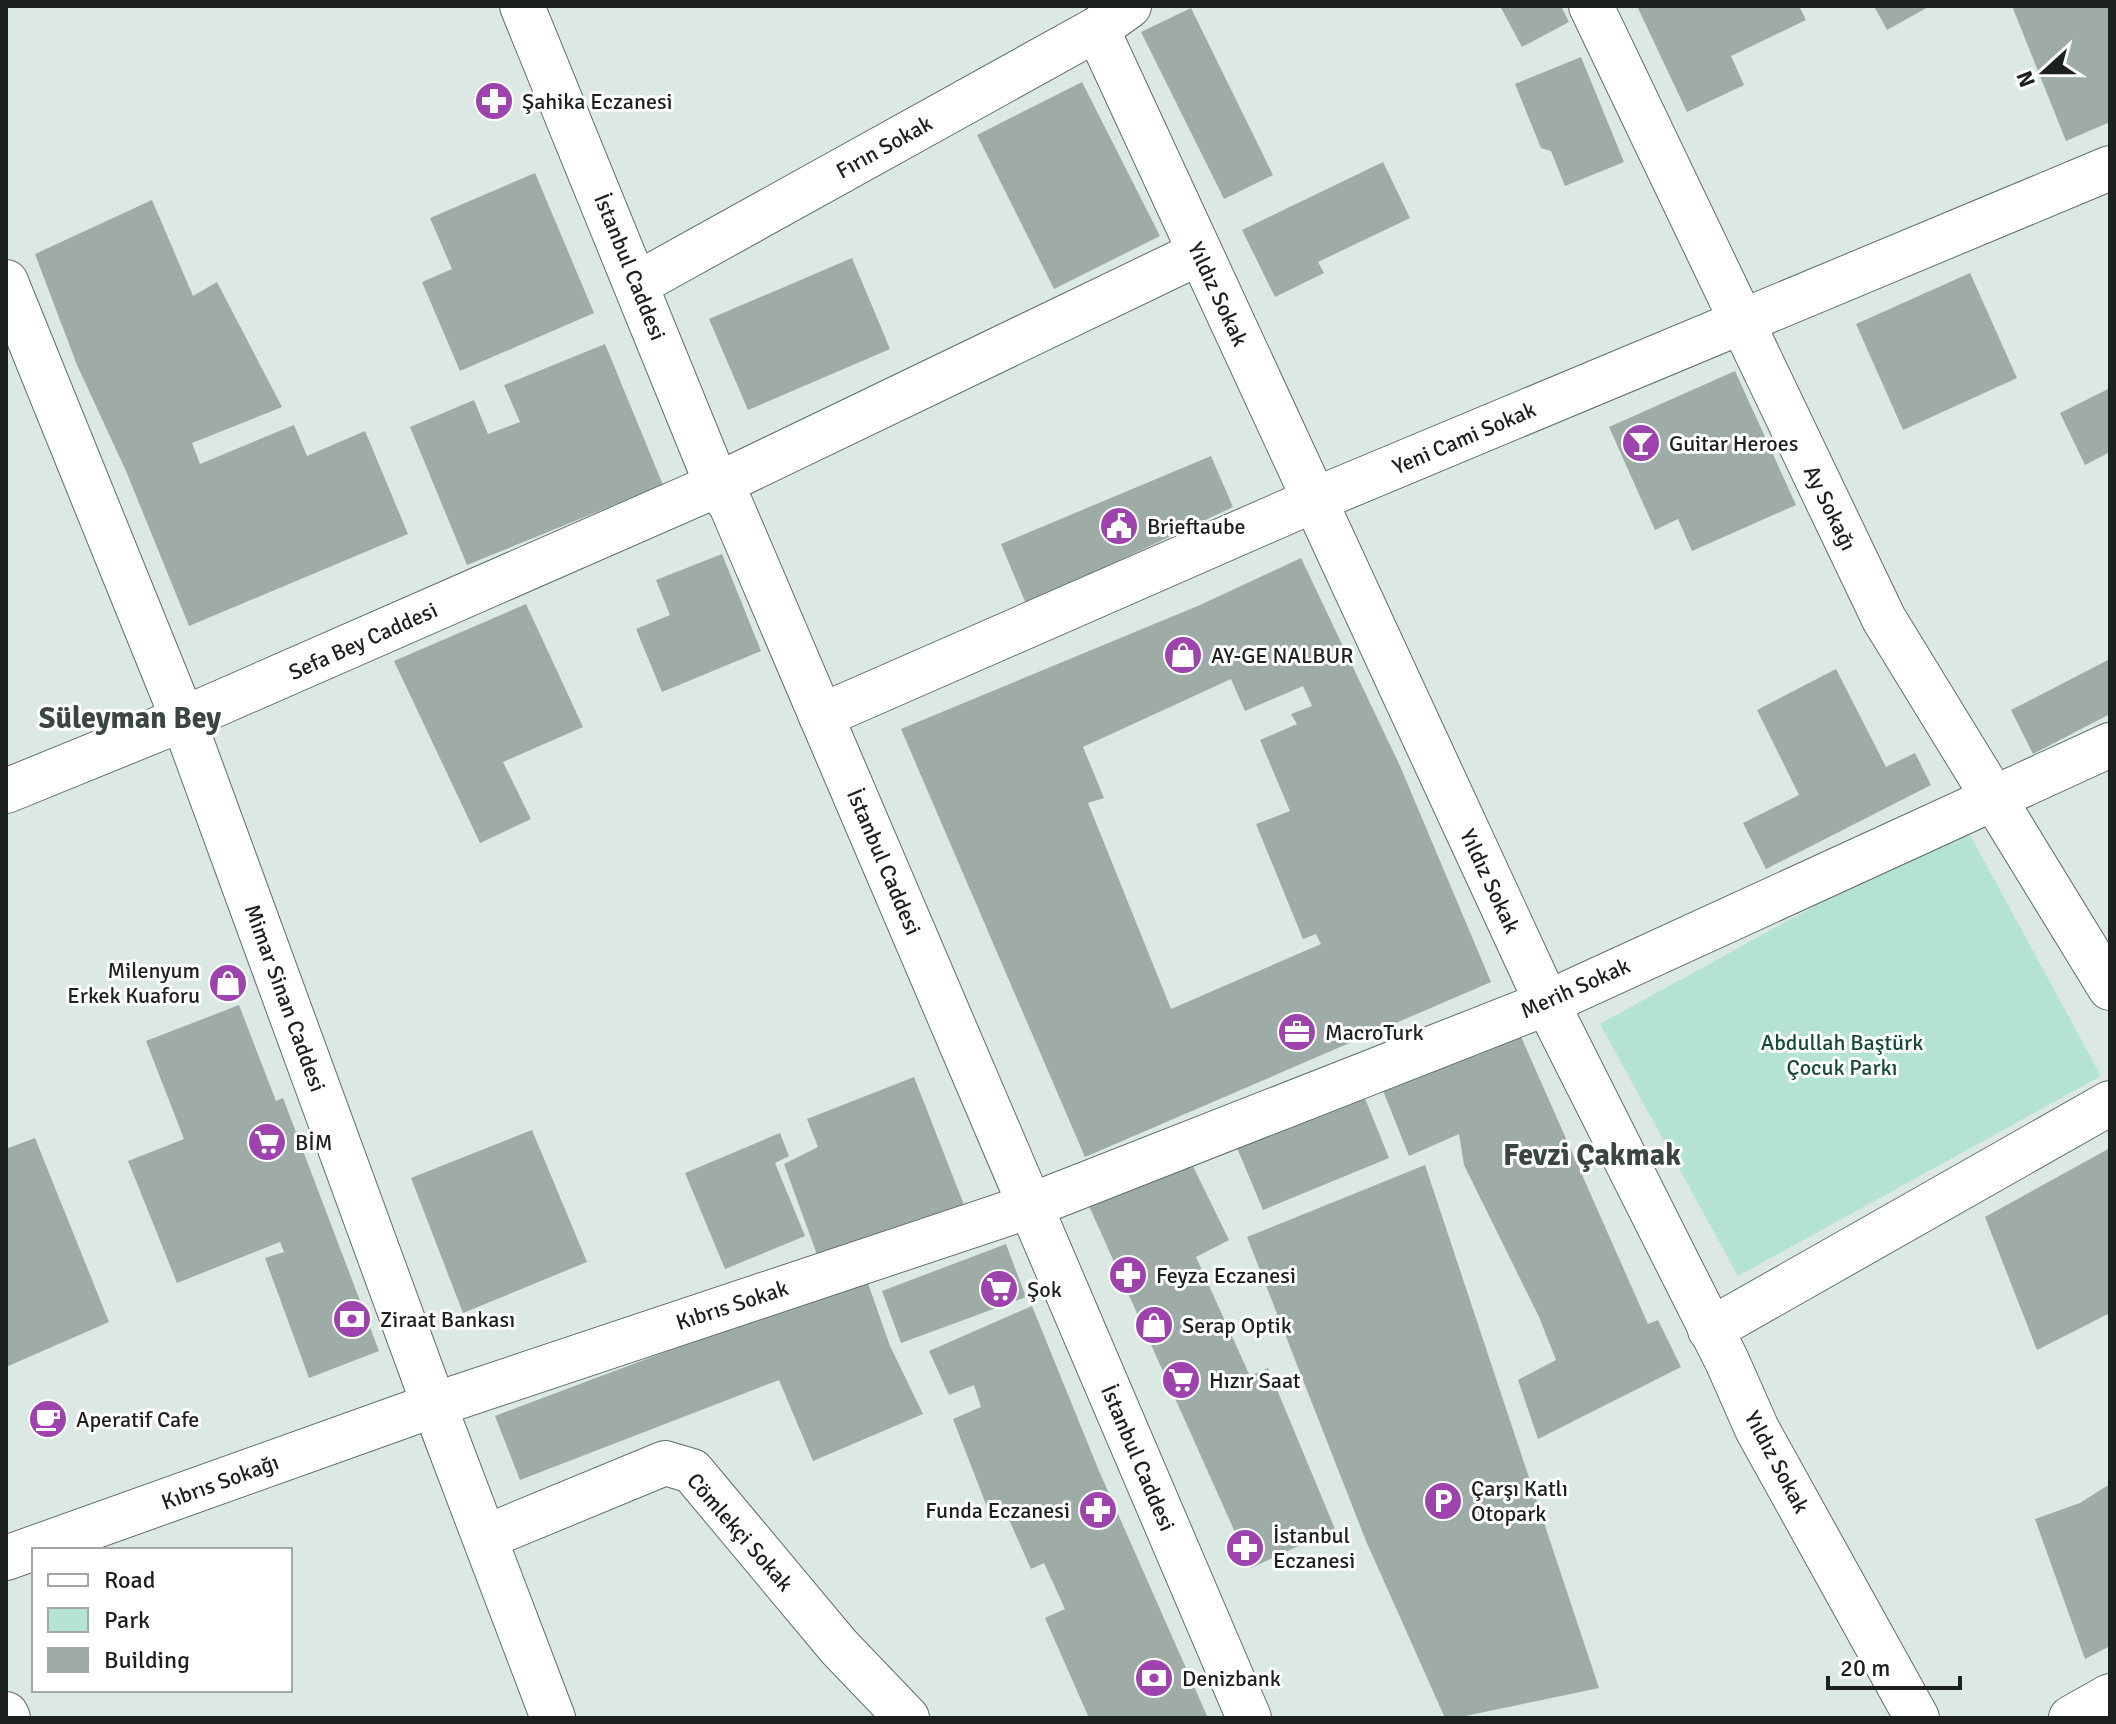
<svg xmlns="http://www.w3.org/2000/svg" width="2116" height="1724" viewBox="0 0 2116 1724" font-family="Signika,sans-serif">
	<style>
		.green { fill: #b4e3d2 }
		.building { fill: #9faba6; fill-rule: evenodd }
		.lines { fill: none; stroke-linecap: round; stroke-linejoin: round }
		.minor-casing { stroke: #636e6a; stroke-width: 46 }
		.minor { stroke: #fff; stroke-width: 44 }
		.labels { text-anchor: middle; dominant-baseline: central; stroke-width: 6; stroke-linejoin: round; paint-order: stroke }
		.poi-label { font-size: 22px; fill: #1c211f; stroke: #fff; text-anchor: start }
		.street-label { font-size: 22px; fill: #1c211f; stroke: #fff }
		.park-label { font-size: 22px; fill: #144a3b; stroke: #fff }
		.district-label { font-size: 30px; font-weight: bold; fill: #3b4642; stroke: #fff }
	</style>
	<rect width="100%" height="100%" fill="#dbe8e3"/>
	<!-- green -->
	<path class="green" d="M1964,824l137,252 -363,200 -138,-252z"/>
	<!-- building -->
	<g class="building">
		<path d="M1500,6h61l8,16 -47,25z"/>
		<path d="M1637,6h162l7,14 -75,36 13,29 -57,27z"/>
		<path d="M1874,6h56l-43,24z"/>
		<path d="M2012,6h98v116l-44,19z"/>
		<path d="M1191,8l82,167 -49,24 -83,-167z"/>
		<path d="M1581,57l43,105 -59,24 -14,-35 -10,-3 -26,-64z"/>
		<path d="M1082,82l78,154 -106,53 -77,-154z"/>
		<path d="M1383,162l27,56 -92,44 6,11 -49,24 -33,-67z"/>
		<path d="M535,173l59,140 -134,58 -38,-89 30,-13 -22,-51z"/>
		<path d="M152,200l41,96 24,-14 65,125 -90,36 8,21 94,-39 13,31 58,-25 43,103 -219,92 -63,-155 -49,-106 -42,-111z"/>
		<path d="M852,258l38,91 -142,61 -39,-91z"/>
		<path d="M1970,273l47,105 -114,52 -47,-106z"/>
		<path d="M605,344l58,141 -196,80 -57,-138 64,-27 14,34 32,-12 -16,-37z"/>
		<path d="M1735,371l61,134 -104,46 -14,-32 -23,11 -46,-103z"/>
		<path d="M2110,388v64l-25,13 -25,-52z"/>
		<path d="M1211,456l22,51 -207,97 -25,-60z"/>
		<path d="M722,554l39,97 -99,41 -26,-63 34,-14 -14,-35z"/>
		<path d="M1301,558l99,208 91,216 -406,175 -184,-428 299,-124zM1231,679l14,32 58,-25 9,20 -21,8 6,10 -37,16 30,71 -34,13 47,115 13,-5 5,10 -150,65 -83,-206 16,-5 -21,-51z"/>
		<path d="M526,604l57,123 -80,35 28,57 -51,24 -86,-182z"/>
		<path d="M2110,659v55l-77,40 -22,-44z"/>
		<path d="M1836,669l50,98 29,-14 16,32 -165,84 -23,-46 56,-28 -42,-85z"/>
		<path d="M239,1005l37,96 7,-3 96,253 -70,27 -44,-120 19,-6 -4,-10 -103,41 -49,-122 56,-22 -38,-98z"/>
		<path d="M1518,1030l130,294 10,-4 23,47 -143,72 -20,-59 38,-20 -17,-43 -75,-152 -5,-31 -50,22 -27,-68z"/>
		<path d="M914,1077l54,138 -145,56 -39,-107 34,-17 -11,-28z"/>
		<path d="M1362,1091l27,67 -126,52 -28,-67z"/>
		<path d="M532,1130l55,132 -124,51 -52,-135z"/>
		<path d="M780,1133l9,23 -14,7 30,73 -80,33 -40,-96z"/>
		<path d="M35,1138l74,184 -103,45v-218z"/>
		<path d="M2110,1148v165l-73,37 -52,-133z"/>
		<path d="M1189,1158l40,82 -33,17 54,119 18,-8 67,161 -84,39 -162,-362z"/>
		<path d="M1425,1165l174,523 -143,30h-11l-79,-177 -119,-304z"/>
		<path d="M1006,1244l20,53 -125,46 -19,-52z"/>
		<path d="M864,1272l26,74 33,68 -110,47 -34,-81 -259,100 -25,-64 258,-97z"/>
		<path d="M1032,1306l67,165 109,247h-119l-44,-100 20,-9 -21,-46 -13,6 -25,-56 -14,7 -39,-101 28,-12 -7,-22 -25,10 -20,-44z"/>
		<path d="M2110,1484v162l-25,13 -50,-140 45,-16z"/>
	</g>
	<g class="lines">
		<defs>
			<g id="minor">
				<path d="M522,6l195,479 14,20 518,1213"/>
				<path d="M1591,6l293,613 226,369"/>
				<path d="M1097,29l450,974 180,358 30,68 160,289"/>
				<path d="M6,282l177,437 251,686 119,313"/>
				<path d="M637,284l460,-255 32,-23"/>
				<path d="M821,716l491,-215 798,-333"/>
				<path d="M6,791l177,-72 534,-234 482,-232"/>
				<path d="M1710,1330l400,-227"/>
				<path d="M486,1537l179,-74 27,8 147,176 68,71"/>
				<path d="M6,1558l428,-153 596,-199 517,-203 563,-258"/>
				<path d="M6,1714l2,4"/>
				<path d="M2071,1718l39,-22"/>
			</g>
		</defs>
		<!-- minor casing -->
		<use href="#minor" class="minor-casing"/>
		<!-- minor -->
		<use href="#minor" class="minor"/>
	</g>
	<!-- icons -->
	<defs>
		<symbol id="pharmacy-disc" viewBox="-11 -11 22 22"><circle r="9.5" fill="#9e43ad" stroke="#fff"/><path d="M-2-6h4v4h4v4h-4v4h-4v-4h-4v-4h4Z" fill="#fff"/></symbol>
		<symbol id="bar-disc" viewBox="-11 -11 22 22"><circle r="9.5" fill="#9e43ad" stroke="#fff"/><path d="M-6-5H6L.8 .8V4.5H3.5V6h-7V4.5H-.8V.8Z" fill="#fff"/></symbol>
		<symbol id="civic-disc" viewBox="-11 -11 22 22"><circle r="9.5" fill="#9e43ad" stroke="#fff"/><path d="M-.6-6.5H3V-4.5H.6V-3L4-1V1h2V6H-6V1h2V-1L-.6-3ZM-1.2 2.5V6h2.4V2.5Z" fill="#fff"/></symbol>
		<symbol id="shop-disc" viewBox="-11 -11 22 22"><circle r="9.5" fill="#9e43ad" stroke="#fff"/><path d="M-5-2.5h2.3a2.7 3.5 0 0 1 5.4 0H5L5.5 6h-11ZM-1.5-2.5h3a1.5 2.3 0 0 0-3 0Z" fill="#fff"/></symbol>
		<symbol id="office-disc" viewBox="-11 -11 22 22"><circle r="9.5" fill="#9e43ad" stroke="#fff"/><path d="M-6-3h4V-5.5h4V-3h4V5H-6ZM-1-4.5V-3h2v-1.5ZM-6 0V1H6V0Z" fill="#fff"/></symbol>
		<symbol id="supermarket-disc" viewBox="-11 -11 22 22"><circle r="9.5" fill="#9e43ad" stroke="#fff"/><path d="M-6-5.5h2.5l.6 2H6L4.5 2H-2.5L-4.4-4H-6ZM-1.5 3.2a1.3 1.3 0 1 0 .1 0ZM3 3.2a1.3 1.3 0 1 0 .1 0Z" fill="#fff"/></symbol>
		<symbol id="bank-disc" viewBox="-11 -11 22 22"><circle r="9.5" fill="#9e43ad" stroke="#fff"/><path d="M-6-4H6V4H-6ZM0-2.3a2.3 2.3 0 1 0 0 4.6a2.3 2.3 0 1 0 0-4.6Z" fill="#fff"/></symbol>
		<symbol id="cafe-disc" viewBox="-11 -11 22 22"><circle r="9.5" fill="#9e43ad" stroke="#fff"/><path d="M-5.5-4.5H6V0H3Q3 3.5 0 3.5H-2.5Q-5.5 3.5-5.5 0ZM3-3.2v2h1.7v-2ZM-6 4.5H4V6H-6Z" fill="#fff"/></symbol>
		<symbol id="parking-disc" viewBox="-11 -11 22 22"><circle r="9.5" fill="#9e43ad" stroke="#fff"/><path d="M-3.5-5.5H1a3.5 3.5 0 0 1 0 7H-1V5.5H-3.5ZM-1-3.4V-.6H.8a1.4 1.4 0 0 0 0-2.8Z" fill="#fff"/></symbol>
	</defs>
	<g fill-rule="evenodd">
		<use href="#pharmacy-disc" x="472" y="79" width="44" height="44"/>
		<use href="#bar-disc" x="1619" y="421" width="44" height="44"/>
		<use href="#civic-disc" x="1097" y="504" width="44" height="44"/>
		<use href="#shop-disc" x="1161" y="633" width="44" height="44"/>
		<use href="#shop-disc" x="206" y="961" width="44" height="44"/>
		<use href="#office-disc" x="1275" y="1010" width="44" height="44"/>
		<use href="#supermarket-disc" x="245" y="1120" width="44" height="44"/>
		<use href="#pharmacy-disc" x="1106" y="1253" width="44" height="44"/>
		<use href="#supermarket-disc" x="977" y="1267" width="44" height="44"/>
		<use href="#bank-disc" x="330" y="1297" width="44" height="44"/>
		<use href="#shop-disc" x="1132" y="1303" width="44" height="44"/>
		<use href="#supermarket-disc" x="1159" y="1358" width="44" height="44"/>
		<use href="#cafe-disc" x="26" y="1397" width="44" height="44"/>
		<use href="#parking-disc" x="1421" y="1479" width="44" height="44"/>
		<use href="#pharmacy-disc" x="1076" y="1488" width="44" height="44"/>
		<use href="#pharmacy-disc" x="1223" y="1526" width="44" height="44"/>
		<use href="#bank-disc" x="1132" y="1656" width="44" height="44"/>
	</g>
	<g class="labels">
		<!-- poi labels -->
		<g class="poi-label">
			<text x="522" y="101">Şahika Eczanesi</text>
			<text x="1669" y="443">Guitar Heroes</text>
			<text x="1147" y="526">Brieftaube</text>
			<text x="1211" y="655">AY-GE NALBUR</text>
			<text x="200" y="970" text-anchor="end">Milenyum<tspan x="200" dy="25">Erkek Kuaforu</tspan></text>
			<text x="1325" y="1032">MacroTurk</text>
			<text x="295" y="1142">BİM</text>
			<text x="1156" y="1275">Feyza Eczanesi</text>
			<text x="1027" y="1289">Şok</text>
			<text x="380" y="1319">Ziraat Bankası</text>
			<text x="1182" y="1325">Serap Optik</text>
			<text x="1209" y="1380">Hızır Saat</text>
			<text x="76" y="1419">Aperatif Cafe</text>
			<text x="1471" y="1488">Çarşı Katlı<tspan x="1471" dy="25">Otopark</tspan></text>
			<text x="1070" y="1510" text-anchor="end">Funda Eczanesi</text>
			<text x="1273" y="1535">İstanbul<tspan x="1273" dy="25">Eczanesi</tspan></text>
			<text x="1182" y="1678">Denizbank</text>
		</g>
		<!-- street labels -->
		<g class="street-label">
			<text transform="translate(884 147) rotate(-29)">Fırın Sokak</text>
			<text transform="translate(630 267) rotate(68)">İstanbul Caddesi</text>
			<text transform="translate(1218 294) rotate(65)">Yıldız Sokak</text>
			<text transform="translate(1464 438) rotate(-23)">Yeni Cami Sokak</text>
			<text transform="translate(1830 508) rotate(64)">Ay Sokağı</text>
			<text transform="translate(363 641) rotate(-24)">Sefa Bey Caddesi</text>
			<text transform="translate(884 862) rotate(67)">İstanbul Caddesi</text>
			<text transform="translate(1490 881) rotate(65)">Yıldız Sokak</text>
			<text transform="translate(1575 988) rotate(-24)">Merih Sokak</text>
			<text transform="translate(285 998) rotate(70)">Mimar Sinan Caddesi</text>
			<text transform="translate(732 1305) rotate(-18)">Kıbrıs Sokak</text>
			<text transform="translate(1138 1458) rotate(67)">İstanbul Caddesi</text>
			<text transform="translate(1777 1462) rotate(62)">Yıldız Sokak</text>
			<text transform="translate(220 1482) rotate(-20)">Kıbrıs Sokağı</text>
			<text transform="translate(740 1532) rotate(49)">Cömlekçi Sokak</text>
		</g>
		<!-- park labels -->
		<g class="park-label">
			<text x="1842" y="1042">Abdullah Baştürk<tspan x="1842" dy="25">Çocuk Parkı</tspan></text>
		</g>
		<!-- district labels -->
		<g class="district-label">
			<text x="130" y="718">Süleyman Bey</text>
			<text x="1592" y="1155">Fevzi Çakmak</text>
		</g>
	</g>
	<!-- border -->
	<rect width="2116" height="1724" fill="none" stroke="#1c211f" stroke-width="16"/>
	<!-- legend -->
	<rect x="32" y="1548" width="260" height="144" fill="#ffffff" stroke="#a4a6a5" stroke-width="2"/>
	<rect x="48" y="1574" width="40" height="12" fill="#ffffff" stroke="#a4a6a5" stroke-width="2"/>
	<text x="104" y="1588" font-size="24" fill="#1c211f">Road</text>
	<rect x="48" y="1608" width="40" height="24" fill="#b4e3d2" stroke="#a4a6a5" stroke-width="2"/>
	<text x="104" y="1628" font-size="24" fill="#1c211f">Park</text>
	<rect x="48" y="1648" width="40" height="24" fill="#9faba6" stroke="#a4a6a5" stroke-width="2"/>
	<text x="104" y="1668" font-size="24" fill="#1c211f">Building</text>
	<!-- north arrow -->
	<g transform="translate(2044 72) rotate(249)" stroke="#ffffff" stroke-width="6" paint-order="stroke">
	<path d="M0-6L14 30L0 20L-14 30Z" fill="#1c211f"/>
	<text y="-12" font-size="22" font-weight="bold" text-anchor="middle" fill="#1c211f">N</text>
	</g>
	<!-- scale -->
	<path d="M1828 1676v12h132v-12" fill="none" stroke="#1c211f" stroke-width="4"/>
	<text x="1840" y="1676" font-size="24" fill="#1c211f" stroke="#ffffff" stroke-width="6" paint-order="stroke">20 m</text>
</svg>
